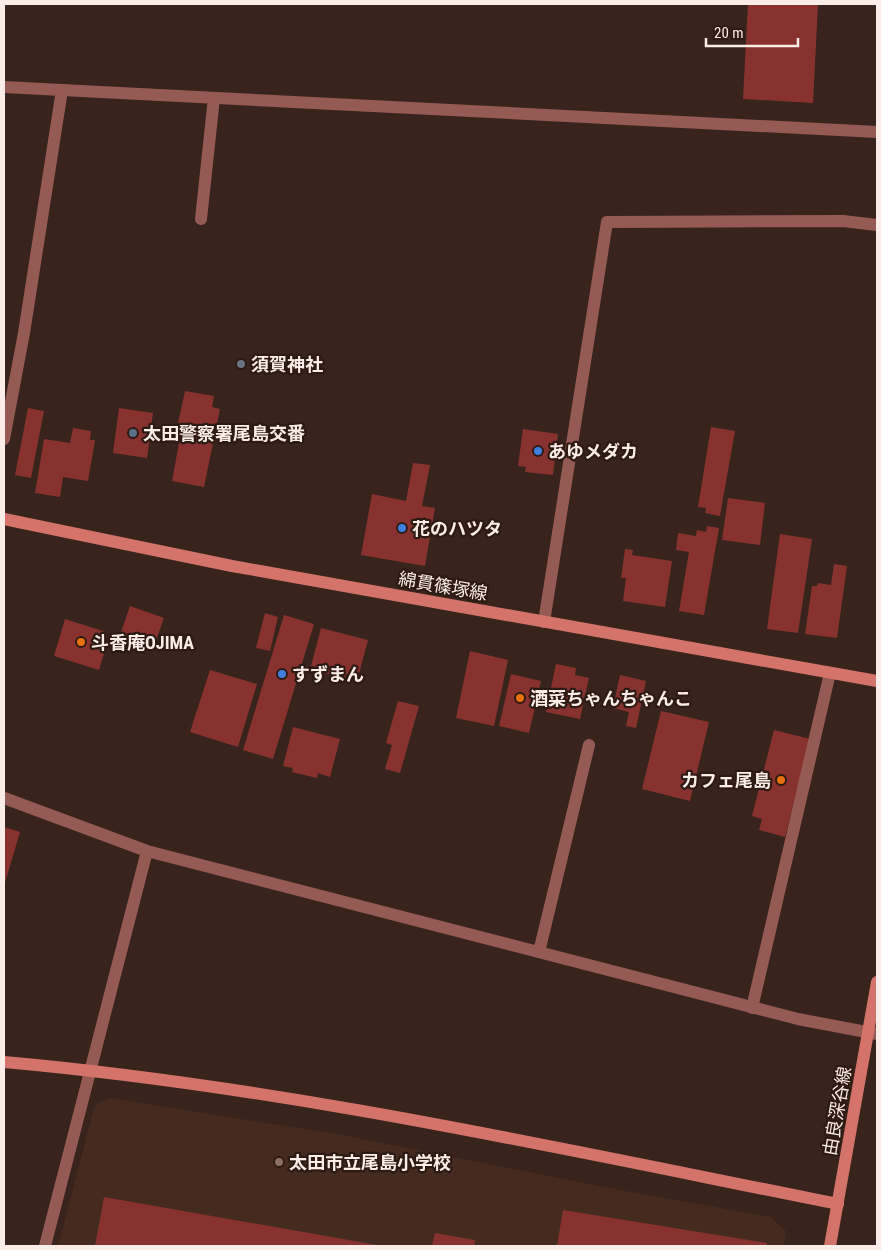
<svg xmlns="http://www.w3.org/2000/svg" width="881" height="1250" viewBox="0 0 881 1250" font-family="'Roboto Condensed','Noto Sans JP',sans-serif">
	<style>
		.built { fill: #442a1f }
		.building { fill: #883230 }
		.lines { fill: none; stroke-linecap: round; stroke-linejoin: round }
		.lane { stroke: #965a54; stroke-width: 12 }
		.street { stroke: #965a54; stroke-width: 12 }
		.secondary { stroke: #d3736a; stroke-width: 12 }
		.worship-dot { fill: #6b7280; stroke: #2d1a12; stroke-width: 2 }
		.service-dot { fill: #5c6f8a; stroke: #2d1a12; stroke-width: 2 }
		.shop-dot { fill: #3f7fe0; stroke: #2d1a12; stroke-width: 2 }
		.food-dot { fill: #e8710a; stroke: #2d1a12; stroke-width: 2 }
		.education-dot { fill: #8d6e63; stroke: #2d1a12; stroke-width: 2 }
		.labels { text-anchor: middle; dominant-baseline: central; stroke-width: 4.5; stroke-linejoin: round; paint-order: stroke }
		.poi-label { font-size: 18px; font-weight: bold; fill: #faece6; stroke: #2d1a12; text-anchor: start }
		.street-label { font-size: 18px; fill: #faece6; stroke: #2d1a12 }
	</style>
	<rect width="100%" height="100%" fill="#38241c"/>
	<!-- built -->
	<path class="built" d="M109,1098l228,36 283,56 151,27 15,14 -2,15h-726l37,-141z"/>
	<!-- building -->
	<g class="building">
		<path d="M748,4h70l-5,99 -70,-4z"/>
		<path d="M185,391l29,5 -2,11 8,2 -16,78 -32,-6 7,-38 -5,-1z"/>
		<path d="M28,408l16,3 -13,67 -16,-3z"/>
		<path d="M119,408l34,5 -6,45 -34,-5z"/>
		<path d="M711,427l24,4 -15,85 -15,-3 1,-5 -8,-1z"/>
		<path d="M73,428l18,3 -1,9h5l-7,41 -25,-4 -3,20 -25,-4 9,-54 26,4z"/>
		<path d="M523,429l35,5 -5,41 -28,-3 1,-5 -8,-1z"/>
		<path d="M413,463l17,2 -8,41 13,2 -10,58 -64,-11 11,-61 34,7z"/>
		<path d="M728,498l37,5 -5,42 -38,-5z"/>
		<path d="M707,526l12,2 -15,87 -25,-4 10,-59 -13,-2 2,-17 18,3 1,-6 9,2z"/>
		<path d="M780,534l32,5 -14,94 -31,-4z"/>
		<path d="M625,549l8,1 -1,5 40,6 -7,46 -42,-6 3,-23h-5z"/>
		<path d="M834,564l13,2 -10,72 -32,-4 7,-48h5l1,-3 13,2z"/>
		<path d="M130,606l34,12 -10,28 -34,-11z"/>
		<path d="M265,613l13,4 -8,34 -14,-3z"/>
		<path d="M284,615l30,9 -41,135 -30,-9z"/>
		<path d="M65,619l41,13 -6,20 4,1 -5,17 -45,-14z"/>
		<path d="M321,628l47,12 -10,37 -12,-3 -1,5 -24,-7 1,-4 -11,-2z"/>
		<path d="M470,651l38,9 -14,66 -38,-8z"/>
		<path d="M556,664l20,4 -1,7 14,3 -9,41 -34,-7z"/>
		<path d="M210,670l47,14 -19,63 -48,-15z"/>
		<path d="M511,674l30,7 -12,52 -30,-7z"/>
		<path d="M620,675l26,6 -10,47 -10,-2 3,-14 -16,-4z"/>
		<path d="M398,701l21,5 -19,67 -15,-4 7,-24 -6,-2z"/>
		<path d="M661,711l48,11 -19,79 -48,-12z"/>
		<path d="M293,727l47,12 -10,38 -12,-4 -1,5 -25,-6 1,-4 -10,-2z"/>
		<path d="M774,730l36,9 -25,98 -26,-7 3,-11 -10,-3z"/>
		<path d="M4,827l16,5 -16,54z"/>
		<path d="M104,1197l273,48v1h-282z"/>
		<path d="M563,1210l204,33 -1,3h-209z"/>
		<path d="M435,1233l40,7 -1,6h-42z"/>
	</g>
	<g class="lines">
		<!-- lane -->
		<g class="lane">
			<path d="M201,219l13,-121"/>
			<path d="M4,439l20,-106 38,-243"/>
			<path d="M544,622l63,-400 236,-1 34,4"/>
			<path d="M539,952l50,-207"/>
			<path d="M752,1008l78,-335"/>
		</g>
		<!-- street -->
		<g class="street">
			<path d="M4,87l873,45"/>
			<path d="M4,798l143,53 651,168 79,15"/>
			<path d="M45,1246l102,-395"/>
		</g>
		<!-- secondary -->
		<g class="secondary">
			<path d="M4,519l228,47 645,115"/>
			<path d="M4,1062c281,25 558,87 834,142"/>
			<path d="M830,1246l47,-264"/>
		</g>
	</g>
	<!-- markers -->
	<circle class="worship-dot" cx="241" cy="364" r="5"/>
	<circle class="service-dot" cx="133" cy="433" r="5"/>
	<g class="shop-dot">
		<circle cx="538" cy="451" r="5"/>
		<circle cx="402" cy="528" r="5"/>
		<circle cx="282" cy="674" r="5"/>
	</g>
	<g class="food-dot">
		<circle cx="81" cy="642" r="5"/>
		<circle cx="520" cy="698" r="5"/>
		<circle cx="781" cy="780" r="5"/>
	</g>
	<circle class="education-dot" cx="279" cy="1162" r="5"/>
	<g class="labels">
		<!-- poi labels -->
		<g class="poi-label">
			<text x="251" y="364">須賀神社</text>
			<text x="143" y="433">太田警察署尾島交番</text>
			<text x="548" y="451">あゆメダカ</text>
			<text x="412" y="528">花のハツタ</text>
			<text x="91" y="642">斗香庵OJIMA</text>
			<text x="292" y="674">すずまん</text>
			<text x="530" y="698">酒菜ちゃんちゃんこ</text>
			<text x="771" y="780" text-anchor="end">カフェ尾島</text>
			<text x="289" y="1162">太田市立尾島小学校</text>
		</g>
		<!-- street labels -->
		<g class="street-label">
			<text transform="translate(443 586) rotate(10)">綿貫篠塚線</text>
			<text transform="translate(837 1111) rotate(-80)">由良深谷線</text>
		</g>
	</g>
	<!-- border -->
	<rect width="881" height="1250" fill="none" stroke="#faece6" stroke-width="10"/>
	<!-- scale -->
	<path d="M706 38v8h92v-8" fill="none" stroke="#faece6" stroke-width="2.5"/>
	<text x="714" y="38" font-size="15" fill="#faece6" stroke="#2d1a12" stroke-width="4" paint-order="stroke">20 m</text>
</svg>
